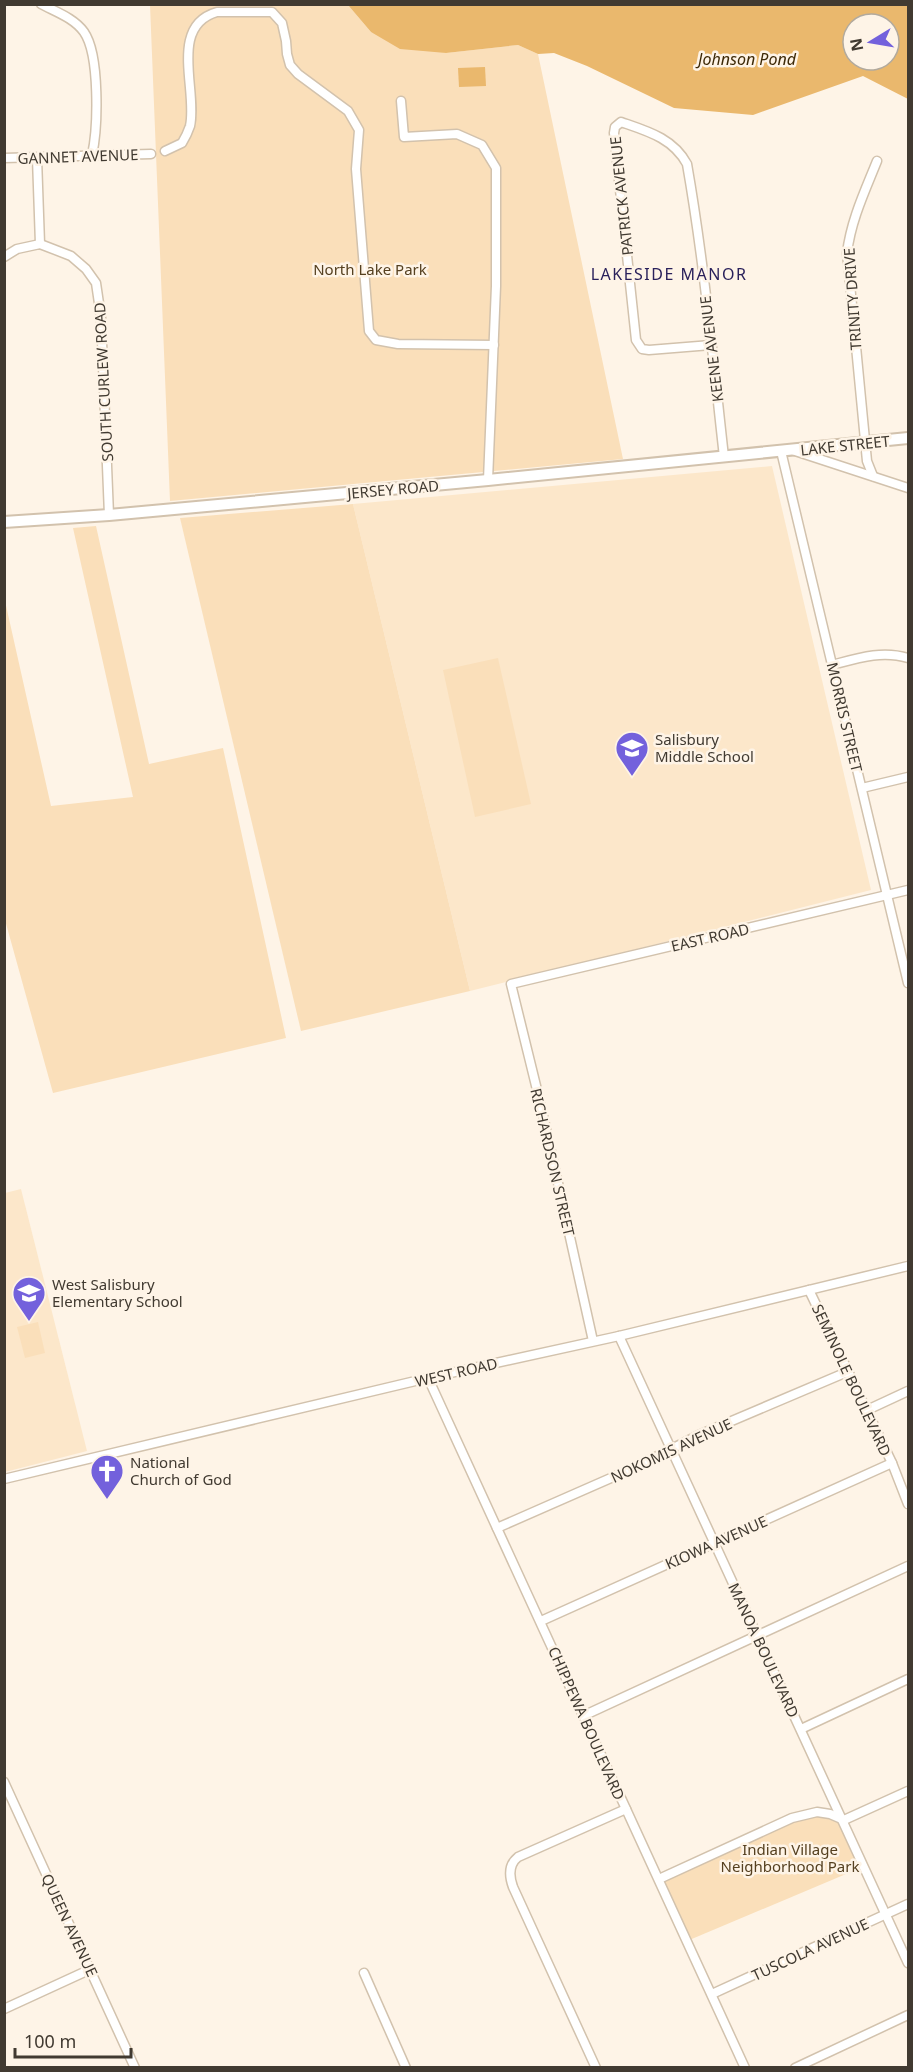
<svg xmlns="http://www.w3.org/2000/svg" width="913" height="2072" viewBox="0 0 913 2072" font-family="'Noto Sans',sans-serif">
	<style>
		.built { fill: #fce7ca }
		.green { fill: #fadfba }
		.water { fill: #eab86d; fill-rule: evenodd }
		.lines { fill: none; stroke-linecap: round; stroke-linejoin: round }
		.minor-casing { stroke: #d2c2ad; stroke-width: 11 }
		.tertiary-casing { stroke: #d2c2ad; stroke-width: 14 }
		.minor { stroke: #fff; stroke-width: 8 }
		.tertiary { stroke: #fff; stroke-width: 10 }
		.labels { text-anchor: middle; dominant-baseline: central; stroke-width: 5; stroke-linejoin: round; paint-order: stroke }
		.street-label { font-size: 15px; fill: #413a31; stroke: #fef4e7 }
		.park-label { font-size: 15px; fill: #554020; stroke: #fef4e7 }
		.poi-label { font-size: 15px; fill: #413a31; stroke: #fef4e7; text-anchor: start }
		.water-label { font-size: 16px; font-style: italic; fill: #3d2907; stroke: #fef4e7 }
		.neighbourhood-label { font-size: 16px; letter-spacing: 1.5px; fill: #2a215b; stroke: #fef4e7 }
	</style>
	<rect width="100%" height="100%" fill="#fef4e7"/>
	<!-- built -->
	<g class="built">
		<path d="M772,466l99,424 -401,101 -117,-487z"/>
		<path d="M21,1189l66,262 -82,21v-279z"/>
	</g>
	<!-- green -->
	<g class="green">
		<path d="M150,5h198l23,27 75,21 72,-8 20,9 85,405 -453,42z"/>
		<path d="M353,504l117,487 -169,40 -121,-513z"/>
		<path d="M96,526l53,238 74,-16 63,290 -233,55 -48,-173v-319l46,205 82,-9 -60,-269z"/>
		<path d="M498,658l33,146 -56,13 -32,-147z"/>
		<path d="M38,1322l7,31 -20,5 -8,-31z"/>
		<path d="M805,1814l39,6 21,46 -178,75 -28,-62z"/>
	</g>
	<!-- water -->
	<g class="water">
		<path d="M348,5h560v94l-45,-23 -110,39 -79,-7 -87,-42 -33,-13 -16,1 -20,-9 -72,8 -46,-4 -29,-17zM853,24h36v36h-36z"/>
		<path d="M485,67l1,19 -27,1 -1,-19z"/>
	</g>
	<g class="lines">
		<defs>
			<g id="minor">
				<path d="M41,4c15,8 33,14 43,28 16,23 14,96 8,123"/>
				<path d="M401,101l3,36 53,-3 25,11 14,23v118l-8,194"/>
				<path d="M165,151l17,-8c3,-5 6,-11 8,-17 8,-35 -22,-100 27,-114h55l10,11 4,18 1,13 3,11 8,9 50,37 11,19 -3,39 13,162 7,9 22,4 96,1"/>
				<path d="M4,158l147,-4"/>
				<path d="M37,158l3,86"/>
				<path d="M4,257l13,-8 23,-5 31,12 15,13 10,14 5,34 8,198"/>
				<path d="M711,345l-62,5 -7,-1 -6,-9 -22,-207 1,-6 6,-5c26,9 52,16 66,42 17,97 26,195 37,293"/>
				<path d="M781,451l127,532"/>
				<path d="M795,451l113,37"/>
				<path d="M873,476l-6,-15 -20,-208c4,-33 18,-62 30,-92"/>
				<path d="M832,665c26,-7 50,-15 76,-7"/>
				<path d="M862,788l46,-11"/>
				<path d="M809,1290l83,173 16,41"/>
				<path d="M619,1336l289,627"/>
				<path d="M593,1341l-53,-239 -29,-118 397,-94"/>
				<path d="M428,1378l317,690"/>
				<path d="M865,1411l43,-20"/>
				<path d="M4,1479l424,-101 191,-42 289,-70"/>
				<path d="M497,1528l139,-61 65,-33 146,-62"/>
				<path d="M541,1621l351,-158"/>
				<path d="M585,1715l323,-149"/>
				<path d="M801,1729l107,-50"/>
				<path d="M4,1782l131,286"/>
				<path d="M659,1879l133,-61 25,-6 13,2 14,6 64,-29"/>
				<path d="M364,1973l42,95"/>
				<path d="M712,1994l196,-90"/>
				<path d="M4,2009l87,-40"/>
				<path d="M596,2068l-83,-181c-4,-11 -5,-22 5,-30l108,-48"/>
				<path d="M795,2068l113,-53"/>
			</g>
			<path id="tertiary" d="M4,522l105,-7 379,-35 420,-42"/>
		</defs>
		<!-- minor casing -->
		<use href="#minor" class="minor-casing"/>
		<!-- tertiary casing -->
		<use href="#tertiary" class="tertiary-casing"/>
		<!-- minor -->
		<use href="#minor" class="minor"/>
		<!-- tertiary -->
		<use href="#tertiary" class="tertiary"/>
	</g>
	<!-- icons -->
	<defs>
		<symbol id="school-pin" viewBox="-11 -11 22 30"><path d="M0 17L-7.5 6A9.5 9.5 0 1 1 7.5 6Z" fill="#7361dc" stroke="#fef4e7"/><path d="M0-5L7-2L0 1L-7-2ZM-4 1L0 2.5L4 1V4Q0 6-4 4Z" fill="#fff"/></symbol>
		<symbol id="church-pin" viewBox="-11 -11 22 30"><path d="M0 17L-7.5 6A9.5 9.5 0 1 1 7.5 6Z" fill="#7361dc" stroke="#fef4e7"/><path d="M-1.2-6h2.4v3.5h3.3v2.4h-3.3V6h-2.4V-.1h-3.3v-2.4h3.3Z" fill="#fff"/></symbol>
	</defs>
	<g fill-rule="evenodd">
		<use href="#school-pin" x="613" y="729" width="38" height="52"/>
		<use href="#school-pin" x="10" y="1274" width="38" height="52"/>
		<use href="#church-pin" x="88" y="1452" width="38" height="52"/>
	</g>
	<g class="labels">
		<!-- street labels -->
		<g class="street-label">
			<text transform="translate(78 156) rotate(-2)">GANNET AVENUE</text>
			<text transform="translate(621 196) rotate(-96)">PATRICK AVENUE</text>
			<text transform="translate(852 299) rotate(-94)">TRINITY DRIVE</text>
			<text transform="translate(711 349) rotate(-97)">KEENE AVENUE</text>
			<text transform="translate(103 382) rotate(-93)">SOUTH CURLEW ROAD</text>
			<text transform="translate(845 445) rotate(-6)">LAKE STREET</text>
			<text transform="translate(393 489) rotate(-5)">JERSEY ROAD</text>
			<text transform="translate(845 717) rotate(77)">MORRIS STREET</text>
			<text transform="translate(710 937) rotate(-13)">EAST ROAD</text>
			<text transform="translate(553 1162) rotate(77)">RICHARDSON STREET</text>
			<text transform="translate(456 1372) rotate(-13)">WEST ROAD</text>
			<text transform="translate(852 1380) rotate(65)">SEMINOLE BOULEVARD</text>
			<text transform="translate(671 1450) rotate(-25)">NOKOMIS AVENUE</text>
			<text transform="translate(716 1542) rotate(-24)">KIOWA AVENUE</text>
			<text transform="translate(764 1650) rotate(65)">MANOA BOULEVARD</text>
			<text transform="translate(587 1723) rotate(66)">CHIPPEWA BOULEVARD</text>
			<text transform="translate(70 1925) rotate(65)">QUEEN AVENUE</text>
			<text transform="translate(810 1949) rotate(-25)">TUSCOLA AVENUE</text>
		</g>
		<!-- park labels -->
		<g class="park-label">
			<text x="370" y="269">North Lake Park</text>
			<text x="790" y="1849">Indian Village<tspan x="790" dy="17">Neighborhood Park</tspan></text>
		</g>
		<!-- poi labels -->
		<g class="poi-label">
			<text x="655" y="739">Salisbury<tspan x="655" dy="17">Middle School</tspan></text>
			<text x="52" y="1284">West Salisbury<tspan x="52" dy="17">Elementary School</tspan></text>
			<text x="130" y="1462">National<tspan x="130" dy="17">Church of God</tspan></text>
		</g>
		<!-- water labels -->
		<g class="water-label">
			<text x="747" y="59">Johnson Pond</text>
		</g>
		<!-- neighbourhood labels -->
		<g class="neighbourhood-label">
			<text x="669" y="274">LAKESIDE MANOR</text>
		</g>
	</g>
	<!-- border -->
	<rect width="913" height="2072" fill="none" stroke="#413a31" stroke-width="12"/>
	<!-- north arrow -->
	<g transform="translate(871 42) rotate(259)"><circle r="28" fill="#fef4e7" stroke="#b2aa9e" stroke-width="1.5"/>
	<path d="M0-4.5L10 22L0 15L-10 22Z" fill="#7361dc"/>
	<text y="-9" font-size="16" font-weight="bold" text-anchor="middle" fill="#413a31">N</text>
	</g>
	<!-- scale -->
	<path d="M15 2048v9h116v-9" fill="none" stroke="#413a31" stroke-width="3"/>
	<text x="24" y="2048" font-size="18" fill="#413a31" stroke="#fef4e7" stroke-width="4.5" paint-order="stroke">100 m</text>
</svg>
